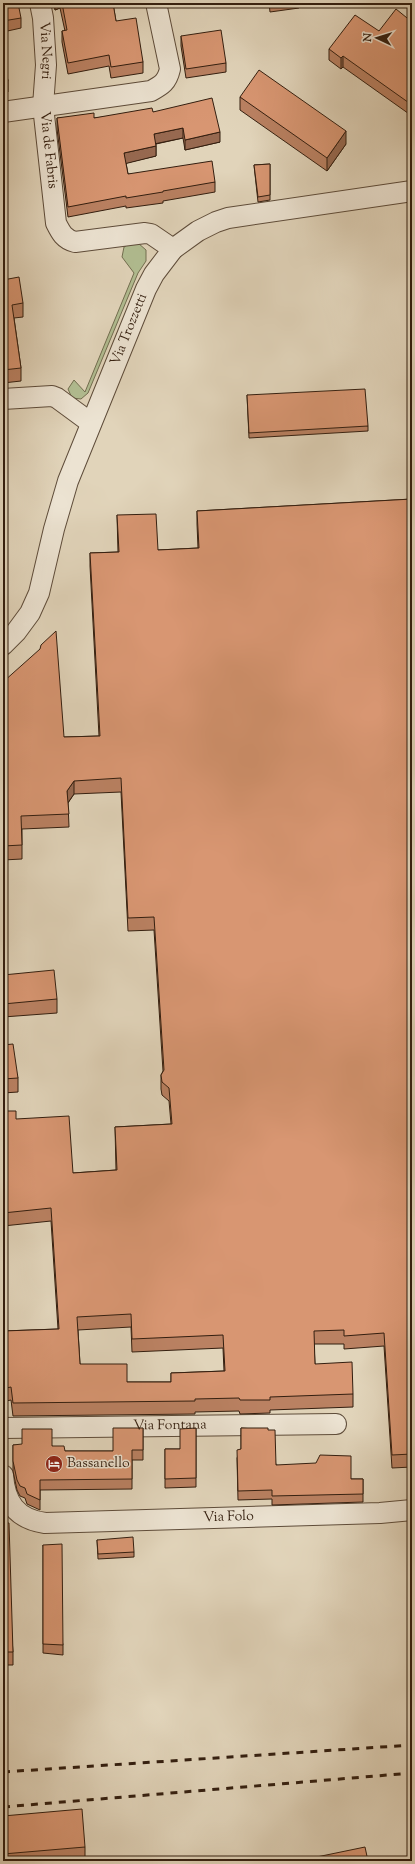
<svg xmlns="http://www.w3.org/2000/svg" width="415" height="1864" viewBox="0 0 415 1864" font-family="'Sorts Mill Goudy',serif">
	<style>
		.green { fill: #b1bd91; stroke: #726e50 }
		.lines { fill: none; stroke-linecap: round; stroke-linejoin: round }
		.minor-casing { stroke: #5e4c3a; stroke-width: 22 }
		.minor { stroke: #ece3d2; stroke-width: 20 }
		.rail { stroke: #331e0f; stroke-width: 3; stroke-dasharray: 7 7; stroke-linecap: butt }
		.wall { fill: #ba8162; stroke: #331e0f; fill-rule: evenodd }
		.shaded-wall { fill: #976950; stroke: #331e0f }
		.building { fill: #d89672; stroke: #331e0f; fill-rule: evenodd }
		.labels { text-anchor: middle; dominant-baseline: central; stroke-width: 3; stroke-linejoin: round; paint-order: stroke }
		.street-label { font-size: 14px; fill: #331e0f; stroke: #ece3d2 }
		.poi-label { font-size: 14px; fill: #331e0f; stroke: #ece3d2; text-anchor: start }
	</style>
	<rect width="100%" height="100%" fill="#e1d4ba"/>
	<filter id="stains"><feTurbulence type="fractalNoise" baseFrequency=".005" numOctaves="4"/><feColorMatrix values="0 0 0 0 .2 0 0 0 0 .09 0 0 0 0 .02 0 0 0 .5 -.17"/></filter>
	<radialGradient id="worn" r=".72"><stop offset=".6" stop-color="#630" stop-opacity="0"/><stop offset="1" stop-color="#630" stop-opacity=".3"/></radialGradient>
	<!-- green -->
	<path class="green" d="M138,243l8,7v11l-8,12 -50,120 -7,6 -9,-1 -4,-9 6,-9 11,12 49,-119 -12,-16 2,-10 5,-3z"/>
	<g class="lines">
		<defs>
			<g id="minor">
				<path id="s1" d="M40,3l3,15 3,47 -3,41 13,117c5,10 8,16 19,19l70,-9 6,1 22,15"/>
				<path d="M3,112l148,-21c11,-6 16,-9 19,-22l-14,-66"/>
				<path d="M3,399l49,-3 5,2 34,25"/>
				<path id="s2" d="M3,645l13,-13 14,-19 9,-20 15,-64 14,-48 78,-192 8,-15 19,-25 25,-18 18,-9 12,-4 184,-27"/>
				<path id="s3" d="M3,1428l333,-4"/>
				<path id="s4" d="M3,1475c2,27 13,44 42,48l335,-10 32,-3"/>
			</g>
		</defs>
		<!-- minor casing -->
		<use href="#minor" class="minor-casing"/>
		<!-- minor -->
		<use href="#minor" class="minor"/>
		<!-- rail -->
		<g class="rail">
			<path d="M3,1772l409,-27"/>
			<path d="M3,1807l409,-34"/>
		</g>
	</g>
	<!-- wall -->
	<g class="wall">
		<path d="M3,3l18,15v10l-18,4z"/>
		<path d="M54,3h64l-5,1 3,17 27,41v11l-32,5 -2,-12 -41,8 -6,-32v-11h3l-5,-23 -5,2z"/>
		<path d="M177,3h24l-23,4z"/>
		<path d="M269,3h30v5l-29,4z"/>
		<path d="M412,22v94l-69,-49 -2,2 -12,-9v-11l50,-18z"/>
		<path d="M181,36l45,27v9l-40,6 -5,-32z"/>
		<path d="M3,55l5,26v11l-5,1z"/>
		<path d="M240,97l106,47 -19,27 -87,-61z"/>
		<path d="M153,112l67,30 -35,8 -2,-12 -27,6v12l-30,7 2,11 87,8v10l-52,9v2l-37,5v-2l-58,11 -11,-88v-11h37z"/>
		<path d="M270,164v36l-12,2 -4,-37z"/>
		<path d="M3,280l20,23v14l-9,1 7,50v13l-18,2z"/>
		<path d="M410,287h2v42l-2,-32z"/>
		<path d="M247,395l121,31v5l-119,7z"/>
		<path d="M412,499v968l-20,1 -8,-122 -40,3v-5h-30l1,20 38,30v13l-83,3v3l-30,1 -1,-3 -44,1v2l-182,2 -2,-16 -5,1 -3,-35v-35l55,-2 -7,-108 -48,5v-115l13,8 57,54 43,-3 -1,-43 56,-3 -2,-23 -7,-6 -1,-6v-14l2,-4 -9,-141 -26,1 -7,-139 -47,2 -6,9 1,24 -47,2v30l-19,1v-178l61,55 35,-1 -9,-170v-13l28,-1 -1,-37 41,35 40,-2 -1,-24v-13zM131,1327l1,25 91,-4 1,23 -53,2v9h-44l-47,-18 -2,-34z"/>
		<path d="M3,975l54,24v14l-54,4z"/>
		<path d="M3,1045l15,33v14l-15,1z"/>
		<path d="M143,1428v32h-11v29l-92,1v20l-13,-6 -2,-6 -5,-2 -3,-6 -4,-19v-26l39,1 13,5h48z"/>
		<path d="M196,1428v59l-31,1v-39h15z"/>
		<path d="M241,1428l27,2 8,35 75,14h12v23l-91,3v-6l-34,1 -1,-42 4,-9z"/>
		<path d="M3,1523l10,129v13h-10z"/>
		<path d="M97,1540l37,12v5l-36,2z"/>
		<path d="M43,1545l20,100v10l-20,-2z"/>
		<path d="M3,1816l82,31v13l-9,1h-73z"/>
	</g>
	<!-- shaded-wall -->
	<g class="shaded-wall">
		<path d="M55,3h5v5l-5,2z"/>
		<path d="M343,56v11l-2,2v-11z"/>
		<path d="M183,128v10l-29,6v-10z"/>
		<path d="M346,131v13l-19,27v-13z"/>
		<path d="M220,132v10l-35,8v-10z"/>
		<path d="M156,146v10l-32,8v-11z"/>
		<path d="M74,781v13l-7,10v-13z"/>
	</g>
	<!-- building -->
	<g class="building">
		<path d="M3,3h15l3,15 -18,3z"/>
		<path d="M62,3h51l3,18 20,-3 7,44 -32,5 -2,-12 -41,8 -6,-32 5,-1z"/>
		<path d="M396,9l16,13v83l-69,-49 -2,2 -12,-9 26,-34 24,16z"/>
		<path d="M221,30l5,33 -40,6 -5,-33z"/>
		<path d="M3,55l5,26 -5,1z"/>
		<path d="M259,70l87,61 -19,27 -87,-61z"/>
		<path d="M212,98l8,34 -35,8 -2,-12 -29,6 2,12 -32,7 4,21 84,-13 3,21 -52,9v1l-37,6v-2l-58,11 -11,-89 37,-5v5l58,-10 1,4z"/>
		<path d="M270,164v31l-12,2 -4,-32z"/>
		<path d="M19,277l4,26 -11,2 9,63 -18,2v-90z"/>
		<path d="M410,287h2v31z"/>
		<path d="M365,389l3,37 -119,7 -2,-38z"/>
		<path d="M412,499v955l-20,1 -8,-122 -40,3v-6l-30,1 1,33 37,-2 1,32 -83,3v3h-30l-1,-2 -44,1v2l-182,2 -2,-16 -5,1 -3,-35v-22l56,-2 -8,-121 -48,5v-102h13v8l53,-3 4,57 44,-3 -2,-43 57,-3 -3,-36 -7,-6 -1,-7 3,-5 -10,-153 -26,1 -7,-140 -47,3 -7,10 2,23 -48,2 1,29 -19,1v-164l37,-33 1,-4 15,-14 8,106 36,-1 -10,-183 29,-1 -2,-37 39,-1 2,36 41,-2 -2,-37zM131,1314l1,25 91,-4 2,36 -54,2v9h-44v-18h-47l-3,-47z"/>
		<path d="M54,970l3,29 -54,5v-29z"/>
		<path d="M13,1044l5,34 -15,1v-34z"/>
		<path d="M113,1428h30v22h-11v29l-92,1v20l-13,-6 -2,-6 -5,-2 -3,-6 -4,-19v-16l9,-1v-15h30v17h12l1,5h48z"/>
		<path d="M196,1428v50l-31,1v-30h15v-20z"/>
		<path d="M241,1428h27v2h7l1,35 40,-2 4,-8 31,1v23h12v15l-91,2v-6l-34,1 -1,-41 4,-1z"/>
		<path d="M3,1523h6l4,129h-10z"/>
		<path d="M133,1537l1,15 -36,2 -1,-14z"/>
		<path d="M62,1544l1,101 -20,-1v-99z"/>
		<path d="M82,1809l3,38 -82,7v-38z"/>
		<path d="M365,1847l3,14h-61v-2z"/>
	</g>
	<!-- icons -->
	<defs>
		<symbol id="hotel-disc" viewBox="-11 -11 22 22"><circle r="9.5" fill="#8f2418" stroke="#ece3d2"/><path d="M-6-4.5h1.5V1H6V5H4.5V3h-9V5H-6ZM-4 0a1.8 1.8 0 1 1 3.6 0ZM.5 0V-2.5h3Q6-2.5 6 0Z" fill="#fff"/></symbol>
	</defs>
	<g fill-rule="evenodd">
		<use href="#hotel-disc" x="44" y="1454" width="20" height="20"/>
	</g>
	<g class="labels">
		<!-- street labels -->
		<g class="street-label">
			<text stroke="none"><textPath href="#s1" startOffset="48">Via Negri</textPath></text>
			<text stroke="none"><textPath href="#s1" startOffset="148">Via de Fabris</textPath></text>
			<text stroke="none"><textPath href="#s2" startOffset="343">Via Trozzetti</textPath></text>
			<text stroke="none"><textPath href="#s3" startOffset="167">Via Fontana</textPath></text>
			<text stroke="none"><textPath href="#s4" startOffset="254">Via Folo</textPath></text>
		</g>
		<!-- poi labels -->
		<g class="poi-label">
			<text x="67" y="1464">Bassanello</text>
		</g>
	</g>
	<!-- margin -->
	<rect width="415" height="1864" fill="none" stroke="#e1d4ba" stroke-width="16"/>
	<rect x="4" y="4" width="407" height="1856" fill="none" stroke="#331e0f" stroke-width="2"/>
	<rect x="8" y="8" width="399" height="1848" fill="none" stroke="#331e0f"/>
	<!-- north arrow -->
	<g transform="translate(377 38) rotate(274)" stroke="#ece3d2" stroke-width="3" paint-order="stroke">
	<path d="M0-3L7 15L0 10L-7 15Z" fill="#331e0f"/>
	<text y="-6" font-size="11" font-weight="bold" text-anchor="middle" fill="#331e0f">N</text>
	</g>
	<rect width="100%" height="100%" filter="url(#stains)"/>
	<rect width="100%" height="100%" fill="url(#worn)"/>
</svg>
